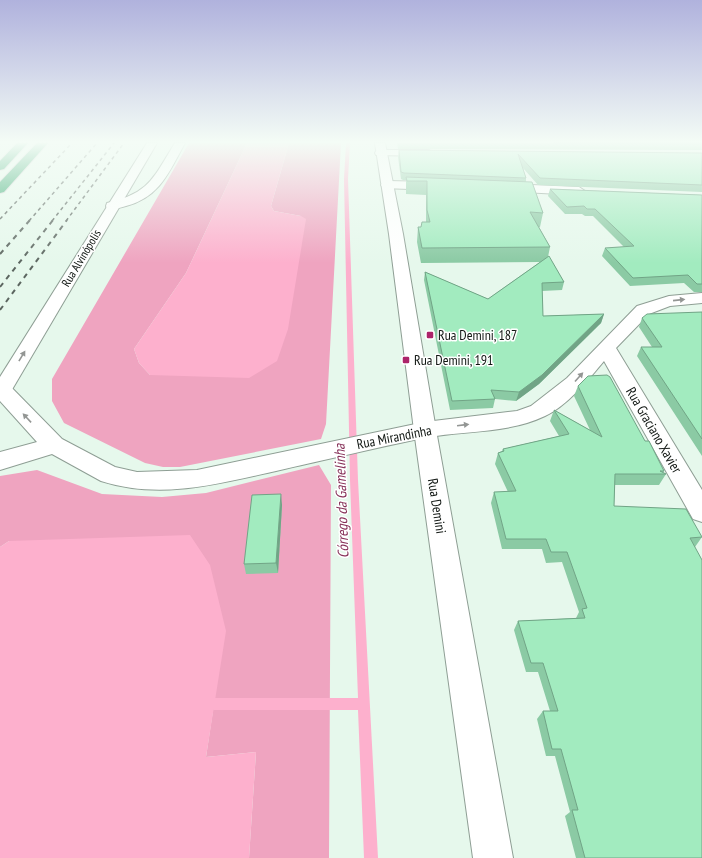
<svg xmlns="http://www.w3.org/2000/svg" width="702" height="858" viewBox="0 0 702 858" font-family="'PT Sans Narrow',sans-serif">
	<style>
		.forest { fill: #efa4c0 }
		.water { fill: #fdb0cd }
		.lines { fill: none; stroke-linecap: round; stroke-linejoin: round }
		.stream { fill: #fdb0cd; fill-rule: evenodd }
		.street-casing { stroke: #8e9e94; stroke-width: 2 }
		.secondary-casing { stroke: #8e9e94; stroke-width: 2 }
		.highway-casing { stroke: #d9dad9; stroke-width: 2 }
		.street { fill: #fff; fill-rule: evenodd }
		.secondary { fill: #fff; fill-rule: evenodd }
		.highway { fill: #30a56c; fill-rule: evenodd }
		.rail-far1 { stroke: #5c6660; stroke-width: 1.5; stroke-dasharray: 3.5 3.5; stroke-linecap: butt }
		.rail { stroke: #5c6660; stroke-width: 2; stroke-dasharray: 5 5; stroke-linecap: butt }
		.wall { fill: #8bcaa4 }
		.shaded-wall { fill: #71a486 }
		.building { fill: #a2ebbf; stroke: #71a486 }
		.oneway { fill: #939694 }
		.poi-dot { fill: #ac246a; stroke: #fff; stroke-width: 1.5 }
		.labels { text-anchor: middle; dominant-baseline: central; stroke-width: 3; stroke-linejoin: round; paint-order: stroke }
		.far-street-label { font-size: 12px; fill: #101612; stroke: #fff }
		.poi-label { font-size: 14px; fill: #101612; stroke: #fff; text-anchor: start }
		.street-label { font-size: 14px; fill: #101612; stroke: #fff }
		.water-label { font-size: 15px; font-style: italic; fill: #863058; stroke: #fff }
	</style>
	<rect width="100%" height="100%" fill="#e6f8ec"/>
	<!-- forest -->
	<g class="forest">
		<path d="M189,143h58l-61,130 -52,76 5,14 11,12 151,-159 -27,-5 -3,-5 18,-63h52l-15,281 -5,15 -141,28h-17l-18,-4 -81,-40 -12,-22v-22z"/>
		<path d="M319,465l12,20 -2,373h-80l7,-106 -50,5 8,-53 -205,-163 -9,6v-71l37,-6 65,24 60,3 44,-4z"/>
	</g>
	<!-- water -->
	<g class="water">
		<path d="M247,143h42l-18,63 3,5 27,5 5,3 -18,110 -11,32 -28,17 -99,-3 -11,-12 -5,-14 52,-76z"/>
		<path d="M190,535l20,30 16,66 -20,126 50,-5 -7,106h-249v-311l9,-6z"/>
	</g>
	<g class="lines">
		<!-- stream -->
		<path class="stream" d="M346,143h4l-2,36 10,301 20,378h-14l-6,-148h-144l-4,-2 -2,-4 2,-4 4,-2h144l-8,-218 -6,-301z"/>
		<defs>
			<g id="street">
				<path d="M175,143h10c-16,29 -25,54 -59,63 -7,2 -12,4 -19,3l-1,-3 1,-3c43,-10 46,-25 68,-60z"/>
				<path d="M380,150h49l5,3 -5,3 -53,-1 -1,-2 1,-2z"/>
				<path d="M387,181l48,1 6,4 -6,4 -52,-2 -2,-3 2,-3z"/>
				<path d="M505,184l74,3 6,4 -6,4 -78,-4 -2,-3 2,-3z"/>
				<path d="M702,293v10l-32,3 -21,8 -33,34 86,142v32l-9,-3 -89,-158c-15,18 -37,45 -59,55 -37,18 -82,14 -121,22 -50,10 -99,22 -148,33 -60,13 -115,29 -175,10l-49,-27 -52,16v-18l37,-10 -37,-41v-17l9,1 53,54 53,28 22,5 60,-2 228,-48 92,-11 14,-5 36,-28 70,-72 32,-10z"/>
			</g>
			<g id="secondary">
				<path d="M147,143h10l-147,250 -3,5 -7,2v-23z"/>
				<path d="M375,143h10l18,91 33,196 77,428h-40l-59,-428 -25,-196z"/>
			</g>
			<g id="highway">
				<path d="M17,143h11l-24,26 -4,1v-9z"/>
				<path d="M37,143h11l-44,49 -4,1v-11z"/>
			</g>
		</defs>
		<!-- street casing -->
		<use href="#street" class="street-casing"/>
		<!-- secondary casing -->
		<use href="#secondary" class="secondary-casing"/>
		<!-- highway casing -->
		<use href="#highway" class="highway-casing"/>
		<!-- street -->
		<use href="#street" class="street"/>
		<!-- secondary -->
		<use href="#secondary" class="secondary"/>
		<!-- highway -->
		<use href="#highway" class="highway"/>
		<!-- rail-far1 -->
		<g class="rail-far1">
			<path d="M0,219l72,-76"/>
			<path d="M29,221l68,-78"/>
			<path d="M52,221l62,-78"/>
			<path d="M66,221l58,-78"/>
		</g>
		<!-- rail -->
		<g class="rail">
			<path d="M0,254l30,-34"/>
			<path d="M0,287l53,-67"/>
			<path d="M0,310l67,-90"/>
		</g>
	</g>
	<!-- wall -->
	<g class="wall">
		<path d="M397,143h305v7l-304,-1z"/>
		<path d="M399,150l303,3v39l-164,-7 -15,-17 3,10v4l17,31 -3,14h-1l11,20 -2,10 16,25 -2,8 -20,1 1,25 61,-2 -3,9 -62,61 -23,17 -21,-2 -2,9 -43,2 -26,-130 1,-8 63,27 52,-37 -119,1 -4,-21 1,-15h3l5,-5v-27l-20,-1v-14h-3l-2,-1 -3,-22z"/>
		<path d="M550,189l152,6v97h-8l-10,-9 -54,3 -28,-30 3,-8 19,-1 -31,-31h-8l-3,-2h-17l-17,-18z"/>
		<path d="M702,312v144l-65,-100 4,-9h11l-13,-20 3,-9z"/>
		<path d="M578,386l67,55 19,30 -1,2 3,1 -7,11h-44l-1,21 88,31 -7,10 7,311h-126l-11,-42 5,-4 -15,-56h-9l-9,-37 6,-8h7l-12,-39h-12l-12,-42 4,-9 58,-3 3,-6 -17,-50 -16,1 -4,-14h-40l-11,-46 3,-11h14l-13,-28 3,-11 4,-2 1,-2 56,-13 -9,-15 4,-11 36,20 -16,-34z"/>
		<path d="M282,505l-4,68 -32,1 -2,-10z"/>
	</g>
	<!-- shaded-wall -->
	<g class="shaded-wall">
		<path d="M604,314l-3,9 -62,61 -23,17 3,-9z"/>
		<path d="M281,494l1,11 -4,68 -2,-10z"/>
	</g>
	<!-- building -->
	<g class="building">
		<path d="M553,143h149v1z"/>
		<path d="M399,150l303,3v32l-162,-7 -22,-24 8,24 -122,-5 -3,-1z"/>
		<path d="M406,177l126,5 11,31 -13,-1 20,35 -128,1 -4,-21h3l1,-5h8l-3,-12v-29h-20z"/>
		<path d="M550,189l152,6v89h-5l-9,-9 -55,3 -28,-30 29,-2 -39,-37h-8l-3,-3 -17,1z"/>
		<path d="M549,256l15,26 -22,1 1,33 61,-2 -62,61 -23,17 -28,-2 4,9 -43,2 -27,-129 63,27z"/>
		<path d="M702,312v127l-61,-92h21l-20,-29 5,-4z"/>
		<path d="M607,375l3,2 35,64h4l15,30h-4l6,3h-51l-1,32 72,3 16,28 -12,1 12,22v298h-117l-13,-48h6l-17,-61h-9l-9,-38h15l-15,-48h-12l-13,-42 67,-3 -3,-9 5,-1 -20,-56h-16l-5,-13h-40l-12,-47 22,-1 -18,-38 6,-2 -1,-2 66,-15 -15,-24 48,27 -24,-51 10,-10z"/>
		<path d="M281,494l-5,69 -32,1 8,-69z"/>
	</g>
	<!-- one-way arrows -->
	<defs><path id="oneway-solid" d="M-6-.8H1V-3.2L6.5 0L1 3.2V.8H-6Z"/></defs>
	<g class="oneway">
		<use href="#oneway-solid" transform="translate(679 300) rotate(-6)"/>
		<use href="#oneway-solid" transform="translate(22 356) rotate(-59)"/>
		<use href="#oneway-solid" transform="translate(579 377) rotate(-48)"/>
		<use href="#oneway-solid" transform="translate(27 418) rotate(-133)"/>
		<use href="#oneway-solid" transform="translate(463 425) rotate(-7)"/>
	</g>
	<!-- sky -->
	<linearGradient id="sky" x2="0" y2="1"><stop stop-color="#b0b2dd"/><stop offset="0.54" stop-color="#f4fcf6"/><stop offset="1" stop-color="#f4fcf6" stop-opacity="0"/></linearGradient>
	<rect width="702" height="263" fill="url(#sky)"/>
	<!-- markers -->
	<g class="poi-dot">
		<rect x="426" y="331" width="8" height="8" rx="2"/>
		<rect x="402" y="356" width="8" height="8" rx="2"/>
	</g>
	<g class="labels">
		<!-- far-street labels -->
		<g class="far-street-label">
			<text transform="translate(81 258) rotate(-59)">Rua Alvinópolis</text>
		</g>
		<!-- poi labels -->
		<g class="poi-label">
			<text x="438" y="335">Rua Demini, 187</text>
			<text x="414" y="360">Rua Demini, 191</text>
		</g>
		<!-- street labels -->
		<g class="street-label">
			<text transform="translate(654 430) rotate(60)">Rua Graciano Xavier</text>
			<text transform="translate(394 437) rotate(-11)">Rua Mirandinha</text>
			<text transform="translate(437 506) rotate(81)">Rua Demini</text>
		</g>
		<!-- water labels -->
		<g class="water-label">
			<text transform="translate(341 501) rotate(-92)">Córrego da Gamelinha</text>
		</g>
	</g>
</svg>
